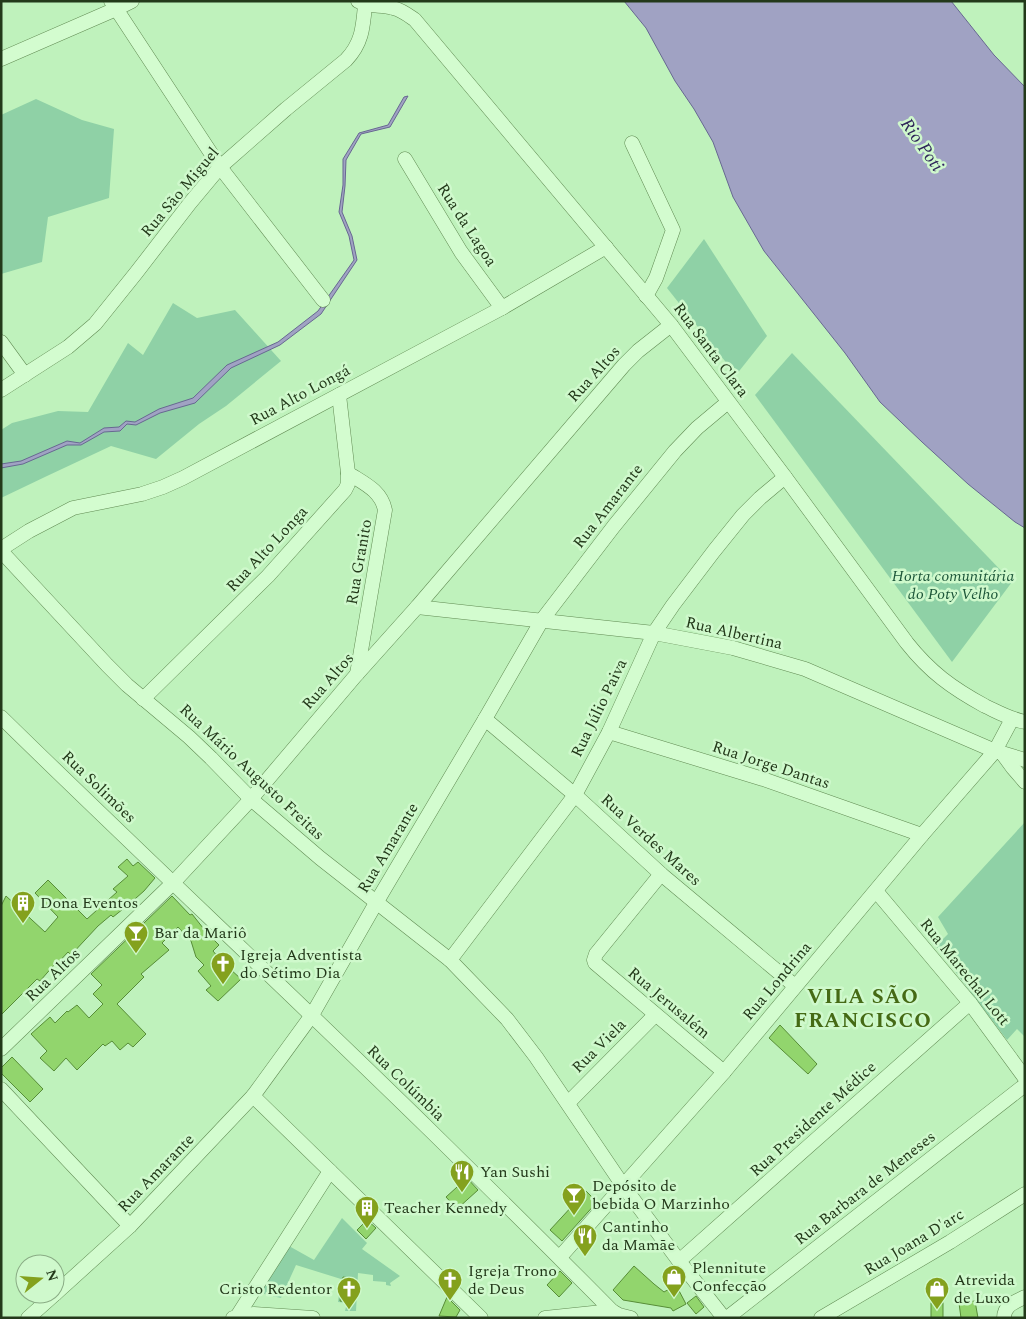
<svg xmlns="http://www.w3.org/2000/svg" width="1026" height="1319" viewBox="0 0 1026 1319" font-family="Spectral,serif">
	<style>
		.green { fill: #8fd1a6 }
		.water { fill: #a0a2c3; stroke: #676891 }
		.building { fill: #92d56d; stroke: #578d37 }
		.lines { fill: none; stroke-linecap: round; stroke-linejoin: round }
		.minor-casing { stroke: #618b53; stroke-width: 15 }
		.minor { stroke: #d3fccf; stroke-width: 14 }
		.labels { text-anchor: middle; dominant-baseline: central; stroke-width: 5; stroke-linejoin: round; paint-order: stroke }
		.street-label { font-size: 16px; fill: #23391a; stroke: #cff9cc }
		.park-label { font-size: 16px; font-style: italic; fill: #1e573a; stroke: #cff9cc }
		.poi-label { font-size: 16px; fill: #23391a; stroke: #cff9cc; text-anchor: start }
		.water-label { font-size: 18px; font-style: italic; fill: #30275a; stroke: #cff9cc }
		.district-label { font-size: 21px; font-weight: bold; letter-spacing: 1px; fill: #456a15; stroke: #cff9cc }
	</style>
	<rect width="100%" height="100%" fill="#bff2bc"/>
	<!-- green -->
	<g class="green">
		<path d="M36,99l46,21 32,9 -5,69 -61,19 -6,45 -41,12v-159z"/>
		<path d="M704,239l63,97 -31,39 -69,-87z"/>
		<path d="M173,303l24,15 38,-8 46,51 -55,45 -27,18 -43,35 -45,-13 -64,30 -46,22v-68l11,-7 46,-12 30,1 40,-69 15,12z"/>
		<path d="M792,353l220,229 -60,80 -197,-267z"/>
		<path d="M1025,822v215l-8,-8 -10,11 -71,-94 12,-12 -10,-17z"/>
		<path d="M342,1218l25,25 -5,6 38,27 -10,7 1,3 -5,-1v-3l-13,-1v-6l-15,-2 -2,38h-11l2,-8 -9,-1 3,-23 -45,-14 -15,33 -21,-5 29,-47 25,14z"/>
	</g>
	<!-- water -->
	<g class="water">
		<path d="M624,1h327l43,54 31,32v441l-10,-6 -47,-38 -46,-42 -42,-40 -35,-49 -81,-102 -31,-54 -20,-55 -19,-33 -19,-28 -29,-53z"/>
		<path d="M408,96l-18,31 -29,7 -15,26 -1,26 -3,26 10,24 5,24 -36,54 -41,31 -49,23 -36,35 -35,10 -24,12 -9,-1 -7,7 -16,1 -23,13h-14l-44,19 -22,4v-4l20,-3 46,-20 13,2 24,-15 15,-1 7,-6 9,1 24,-13 34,-11 34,-33 51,-23 40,-31 36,-51 -5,-24 -10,-24 4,-27v-26l16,-26 29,-8 16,-28z"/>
	</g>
	<!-- building -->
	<g class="building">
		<path d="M127,859l6,7 5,-4 17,16 -11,13 -16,14 -15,12 -2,-2 -13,11 -27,29 -3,-3 -13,14 -1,-1 -14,16 -3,-2 -36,36v-109l5,-10 39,36 13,-15 -23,-24 13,-13 39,39 30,-27 -4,-3 15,-13 -10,-9z"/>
		<path d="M172,896l18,19 2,-1 15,19 12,12 -6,6 15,18 1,-1 12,11 -23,22 -12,-11 5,-4 -13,-15 6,-6 -8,-8 -5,-16 -13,-14 -16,16 7,7 -28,24 3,3 -27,27 29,30 -13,13 -5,-4 -8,7 -8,-9 -7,5 -2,-2 -26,26 -11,-12 -12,13 -14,-13 7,-7 -16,-17 19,-17 5,6 12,-12 1,1 9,-7 12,13 14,-14 -10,-10 9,-9 -11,-11z"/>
		<path d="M780,1025l37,39 -9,10 -39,-36z"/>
		<path d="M12,1057l31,32 -13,13 -29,-29v-5z"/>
		<path d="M467,1178l11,12 -21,19 -11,-12z"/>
		<path d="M586,1191l11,11 -35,39 -12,-11z"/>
		<path d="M367,1220l9,8 -10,11 -9,-9z"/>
		<path d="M634,1266l20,18 10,8 12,-7 10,19 -13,7 -2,-3 -48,-8 -10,-10z"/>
		<path d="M560,1271l12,12 -13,14 -12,-12z"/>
		<path d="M343,1277l12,2 -2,23 -13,-1z"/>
		<path d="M696,1296l8,11 -8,7 -9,-11z"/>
		<path d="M447,1297l13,13 -4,7 -17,-1z"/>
		<path d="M975,1301l3,17h-17l-2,-15z"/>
		<rect x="931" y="1303" width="12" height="15"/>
	</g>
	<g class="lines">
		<defs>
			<g id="minor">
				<path d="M111,1l109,166 103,133"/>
				<path d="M358,1c12,7 23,3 35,7 9,2 15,7 22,12l256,305 114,152 122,166c23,29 45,45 78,63 13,6 25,13 40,16"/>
				<path d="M1,59l115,-50 16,-8"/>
				<path d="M632,143l41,87 -17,48 -10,18"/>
				<path d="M405,159l56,93 41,56"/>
				<path d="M1,342l24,33"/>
				<path d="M1,390l67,-43 27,-23 41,-51 54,-70 30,-36 66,-58 60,-49c16,-17 17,-32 19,-55"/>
				<path d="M348,473c15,10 33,17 37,37l-28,164"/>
				<path d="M1,549l28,-18 44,-23 69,-14 21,-7 20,-9 319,-170 104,-61"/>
				<path d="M1,551l106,114 20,20 62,52 22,21 40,41 69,59 130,102 57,59 29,38 88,130 55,74 45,57"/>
				<path d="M417,607l237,26 79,15 72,21 190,82 30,9"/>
				<path d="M143,699l125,-123 77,-86 3,-6v-11l-9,-78"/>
				<path d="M1,717c143,140 289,276 432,416 60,59 120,118 179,178l7,4 12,3"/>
				<path d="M485,719l90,76 86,79 134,112"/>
				<path d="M609,732l154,47 159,56"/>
				<path d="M1002,753l11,15 12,14"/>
				<path d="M661,874l-65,80 -2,6 1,3 129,109"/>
				<path d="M876,891l94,112 55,75"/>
				<path d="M450,960l125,-165 34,-63 45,-99 19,-28 41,-54 29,-36 17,-17 25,-21"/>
				<path d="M1,1049l172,-166 78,-84 106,-125 60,-67 207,-242 14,-14 33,-26"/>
				<path d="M1,1089l129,137"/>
				<path d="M253,1096l228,222"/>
				<path d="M568,1103l87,-88"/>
				<path d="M560,1257l164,-185 198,-237 73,-84 17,-32"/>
				<path d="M679,1261l291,-258"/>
				<path d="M55,1294l75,-68 123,-130 59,-81 64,-112 109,-184 57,-99 72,-94 61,-75 22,-23 31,-26"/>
				<path d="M28,1318l27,-24"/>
				<path d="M233,1318l21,-4 59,4"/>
				<path d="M236,1318l94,-147"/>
				<path d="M545,1318l67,-7"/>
				<path d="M727,1318l298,-233"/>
				<path d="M821,1318l129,-76 75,-48"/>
				<path d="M1004,1318c0,-13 11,-16 21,-21"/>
			</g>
		</defs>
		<!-- minor casing -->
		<use href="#minor" class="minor-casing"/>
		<!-- minor -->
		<use href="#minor" class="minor"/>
	</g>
	<!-- icons -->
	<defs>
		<symbol id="building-pin" viewBox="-11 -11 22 30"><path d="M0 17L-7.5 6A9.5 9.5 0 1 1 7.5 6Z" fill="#84a11d" stroke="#cff9cc"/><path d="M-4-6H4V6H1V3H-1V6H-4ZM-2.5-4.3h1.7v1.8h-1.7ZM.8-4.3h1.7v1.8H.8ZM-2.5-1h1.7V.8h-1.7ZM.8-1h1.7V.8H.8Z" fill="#fff"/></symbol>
		<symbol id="bar-pin" viewBox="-11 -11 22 30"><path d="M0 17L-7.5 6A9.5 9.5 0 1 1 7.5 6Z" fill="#84a11d" stroke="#cff9cc"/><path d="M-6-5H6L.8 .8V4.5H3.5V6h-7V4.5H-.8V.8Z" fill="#fff"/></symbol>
		<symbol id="church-pin" viewBox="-11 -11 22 30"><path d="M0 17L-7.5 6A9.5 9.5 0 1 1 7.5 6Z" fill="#84a11d" stroke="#cff9cc"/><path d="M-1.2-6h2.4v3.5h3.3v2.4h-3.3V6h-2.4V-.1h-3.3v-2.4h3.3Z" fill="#fff"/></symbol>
		<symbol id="restaurant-pin" viewBox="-11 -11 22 30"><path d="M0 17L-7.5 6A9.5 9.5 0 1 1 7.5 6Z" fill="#84a11d" stroke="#cff9cc"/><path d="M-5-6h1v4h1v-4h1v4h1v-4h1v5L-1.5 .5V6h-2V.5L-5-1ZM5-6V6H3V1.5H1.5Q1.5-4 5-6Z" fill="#fff"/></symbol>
		<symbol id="shop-pin" viewBox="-11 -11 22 30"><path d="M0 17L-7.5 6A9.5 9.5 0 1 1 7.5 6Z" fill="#84a11d" stroke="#cff9cc"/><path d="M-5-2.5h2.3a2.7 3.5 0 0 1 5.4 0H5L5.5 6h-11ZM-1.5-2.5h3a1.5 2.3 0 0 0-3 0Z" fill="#fff"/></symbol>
	</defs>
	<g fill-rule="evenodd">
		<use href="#building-pin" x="9" y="889" width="28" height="38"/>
		<use href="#bar-pin" x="122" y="919" width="28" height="38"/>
		<use href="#church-pin" x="209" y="950" width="28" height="38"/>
		<use href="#restaurant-pin" x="448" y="1158" width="28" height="38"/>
		<use href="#bar-pin" x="560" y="1181" width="28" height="38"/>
		<use href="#building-pin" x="353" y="1194" width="28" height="38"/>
		<use href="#restaurant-pin" x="571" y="1222" width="28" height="38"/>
		<use href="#shop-pin" x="660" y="1263" width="28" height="38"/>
		<use href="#church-pin" x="436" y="1266" width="28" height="38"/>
		<use href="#church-pin" x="335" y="1275" width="28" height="38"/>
		<use href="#shop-pin" x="923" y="1275" width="28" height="38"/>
	</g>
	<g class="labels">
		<!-- street labels -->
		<g class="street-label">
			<text transform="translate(180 192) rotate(-50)">Rua São Miguel</text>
			<text transform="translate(467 225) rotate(57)">Rua da Lagoa</text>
			<text transform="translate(711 350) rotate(53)">Rua Santa Clara</text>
			<text transform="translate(594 374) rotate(-48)">Rua Altos</text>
			<text transform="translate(300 395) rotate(-28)">Rua Alto Longá</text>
			<text transform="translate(608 506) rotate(-52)">Rua Amarante</text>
			<text transform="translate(267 549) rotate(-47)">Rua Alto Longa</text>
			<text transform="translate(359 562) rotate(-80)">Rua Granito</text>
			<text transform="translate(734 633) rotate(13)">Rua Albertina</text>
			<text transform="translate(328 681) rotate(-49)">Rua Altos</text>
			<text transform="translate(599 708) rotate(-64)">Rua Júlio Paiva</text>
			<text transform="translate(771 765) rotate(18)">Rua Jorge Dantas</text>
			<text transform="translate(252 772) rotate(43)">Rua Mário Augusto Freitas</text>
			<text transform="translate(99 787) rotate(44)">Rua Solimões</text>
			<text transform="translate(651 840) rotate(42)">Rua Verdes Mares</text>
			<text transform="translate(388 848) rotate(-59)">Rua Amarante</text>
			<text transform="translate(965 972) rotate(51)">Rua Marechal Lott</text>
			<text transform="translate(53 975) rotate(-44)">Rua Altos</text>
			<text transform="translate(777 981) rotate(-50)">Rua Londrina</text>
			<text transform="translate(669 1003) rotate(40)">Rua Jerusalém</text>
			<text transform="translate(599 1046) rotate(-45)">Rua Viela</text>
			<text transform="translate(406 1083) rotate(44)">Rua Colúmbia</text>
			<text transform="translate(813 1119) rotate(-42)">Rua Presidente Médice</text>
			<text transform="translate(156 1173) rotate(-46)">Rua Amarante</text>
			<text transform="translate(865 1188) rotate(-38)">Rua Barbara de Meneses</text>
			<text transform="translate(914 1242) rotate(-31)">Rua Joana D'arc</text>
		</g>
		<!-- park labels -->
		<g class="park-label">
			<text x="953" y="576">Horta comunitária<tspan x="953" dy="18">do Poty Velho</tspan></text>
		</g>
		<!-- poi labels -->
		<g class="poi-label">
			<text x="40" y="903">Dona Eventos</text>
			<text x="154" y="933">Bar da Mariô</text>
			<text x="240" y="955">Igreja Adventista<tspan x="240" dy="18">do Sétimo Dia</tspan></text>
			<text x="480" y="1172">Yan Sushi</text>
			<text x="592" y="1186">Depósito de<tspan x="592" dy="18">bebida O Marzinho</tspan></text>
			<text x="384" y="1208">Teacher Kennedy</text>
			<text x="602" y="1227">Cantinho<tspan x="602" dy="18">da Mamãe</tspan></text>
			<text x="692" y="1268">Plennitute<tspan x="692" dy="18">Confecção</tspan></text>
			<text x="468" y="1271">Igreja Trono<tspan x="468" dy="18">de Deus</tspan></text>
			<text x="954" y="1280">Atrevida<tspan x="954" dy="18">de Luxo</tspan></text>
			<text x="332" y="1289" text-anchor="end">Cristo Redentor</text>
		</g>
		<!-- water labels -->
		<g class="water-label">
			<text transform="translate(922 145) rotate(55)">Rio Poti</text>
		</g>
		<!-- district labels -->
		<g class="district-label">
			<text x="863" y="997">VILA SÃO<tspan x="863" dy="24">FRANCISCO</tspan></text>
		</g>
	</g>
	<!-- border -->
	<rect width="1026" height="1319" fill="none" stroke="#23391a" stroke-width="5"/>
	<!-- north arrow -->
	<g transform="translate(40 1279) rotate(73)"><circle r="24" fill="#cff9cc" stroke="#8aac85"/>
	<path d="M0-4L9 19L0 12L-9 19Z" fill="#84a11d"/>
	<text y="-8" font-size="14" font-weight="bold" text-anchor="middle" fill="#23391a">N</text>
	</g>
</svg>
